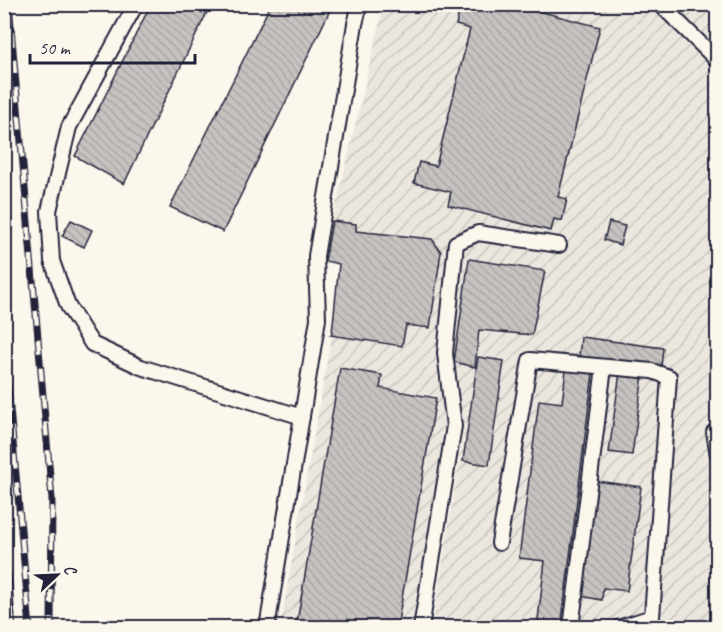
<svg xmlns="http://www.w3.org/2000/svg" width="722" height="632" viewBox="0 0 722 632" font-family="Caveat,sans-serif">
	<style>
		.industrial { fill: url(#industrial-furrows) }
		.building { fill: url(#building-back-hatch); stroke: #22223b; stroke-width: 1.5 }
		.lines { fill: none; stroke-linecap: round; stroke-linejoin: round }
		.service-casing { stroke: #22223b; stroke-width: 18 }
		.service { stroke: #fbf7ec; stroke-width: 14 }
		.rail-casing { stroke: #22223b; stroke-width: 7 }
		.rail { stroke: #fbf7ec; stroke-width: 4.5; stroke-dasharray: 14; stroke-linecap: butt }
	</style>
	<defs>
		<pattern id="industrial-furrows" width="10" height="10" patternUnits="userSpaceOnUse" patternTransform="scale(1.5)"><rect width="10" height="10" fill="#ebe7df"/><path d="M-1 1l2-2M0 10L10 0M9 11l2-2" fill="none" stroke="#c9c6c0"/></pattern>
		<pattern id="building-back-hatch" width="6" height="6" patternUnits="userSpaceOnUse" patternTransform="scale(1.5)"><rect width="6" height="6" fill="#c6c2c0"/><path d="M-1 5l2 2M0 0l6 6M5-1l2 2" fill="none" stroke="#aaa6a6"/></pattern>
	</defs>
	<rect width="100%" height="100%" fill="#fbf7ec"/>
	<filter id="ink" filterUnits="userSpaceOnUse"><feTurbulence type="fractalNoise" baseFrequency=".0167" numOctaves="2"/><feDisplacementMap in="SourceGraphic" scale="12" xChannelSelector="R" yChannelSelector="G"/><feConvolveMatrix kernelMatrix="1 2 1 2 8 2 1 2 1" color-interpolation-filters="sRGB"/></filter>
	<g filter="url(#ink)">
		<!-- industrial -->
		<path class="industrial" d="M384,5h333v622h-285l37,-226 -44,226 -145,1 52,-295 7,-69 -14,-3 7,-39z"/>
		<!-- building -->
		<g class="building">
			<path d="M151,4h60l-87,180 -49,-28z"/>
			<path d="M271,4h62l-110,228 -53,-25z"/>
			<path d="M461,4h50l89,23 -42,170 9,2 -5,22 -8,-2 -3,12 -103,-26 3,-13 -37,-9 5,-21 17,4 34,-137 -14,-4z"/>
			<path d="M71,220l21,10 -8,17 -22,-11z"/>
			<path d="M332,221l24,3v7l76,8 9,13 -11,76 -24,-3 -4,21 -72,-11 2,-2 7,-69 -14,-3z"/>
			<path d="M609,222l16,4 -5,19 -16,-5z"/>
			<path d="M469,259l76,12 -13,64 -53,-5 -4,37 -21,-5z"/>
			<path d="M581,337l82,11 -2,19 -82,-11z"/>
			<path d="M478,357l26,4 -15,104 -26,-4z"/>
			<path d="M340,368l42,7 -2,13 56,10 -39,230h-101z"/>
			<path d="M566,370l27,3 -32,255h-24l8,-67 -26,-3 20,-158 23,3z"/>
			<path d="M620,372l23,3 -11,80 -23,-3z"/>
			<path d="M596,481l45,6 -14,104 -24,-3 -1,12 -22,-4z"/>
			<path d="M718,577v23l-7,-20z"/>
			<path d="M679,620l2,8h-25z"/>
		</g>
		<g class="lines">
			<defs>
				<g id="service">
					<path d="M136,4l-67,123 -20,84 3,50 16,45 24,38 49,23 161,50"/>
					<path d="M660,4l58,57"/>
					<path d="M718,431l-4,1 4,23"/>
					<path d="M499,543l31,-183 122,11 17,6 -17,240 -34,11"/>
					<path d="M267,628l51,-309 -2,-63 39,-232 5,-20"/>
					<path d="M421,628l33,-202 -9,-73 11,-110 22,-10 81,12"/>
					<path d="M571,628l33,-261"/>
				</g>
			</defs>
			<!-- service casing -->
			<use href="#service" class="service-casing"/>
			<!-- service -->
			<use href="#service" class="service"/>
			<defs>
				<g id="rail">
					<path d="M9,4l43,495 -1,129"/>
					<path d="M4,343l26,285"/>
					<path d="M4,531l9,97"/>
				</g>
			</defs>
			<!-- rail casing -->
			<use href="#rail" class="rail-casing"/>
			<!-- rail -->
			<use href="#rail" class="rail"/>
		</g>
	</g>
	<!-- margin -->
	<rect width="722" height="632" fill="none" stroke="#fbf7ec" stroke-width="24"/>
	<rect x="12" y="12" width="698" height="608" fill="none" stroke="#22223b" stroke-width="2" filter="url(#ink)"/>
	<!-- north arrow -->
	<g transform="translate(57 575) rotate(67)" stroke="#fbf7ec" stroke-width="4.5" paint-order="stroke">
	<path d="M0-4.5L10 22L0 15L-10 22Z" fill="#22223b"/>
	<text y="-9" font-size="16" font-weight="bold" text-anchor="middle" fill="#22223b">С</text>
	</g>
	<!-- scale -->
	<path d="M30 54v9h165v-9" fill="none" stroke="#22223b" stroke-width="3"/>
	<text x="39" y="54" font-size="18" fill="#22223b" stroke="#fbf7ec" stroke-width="4.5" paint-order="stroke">50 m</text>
</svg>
